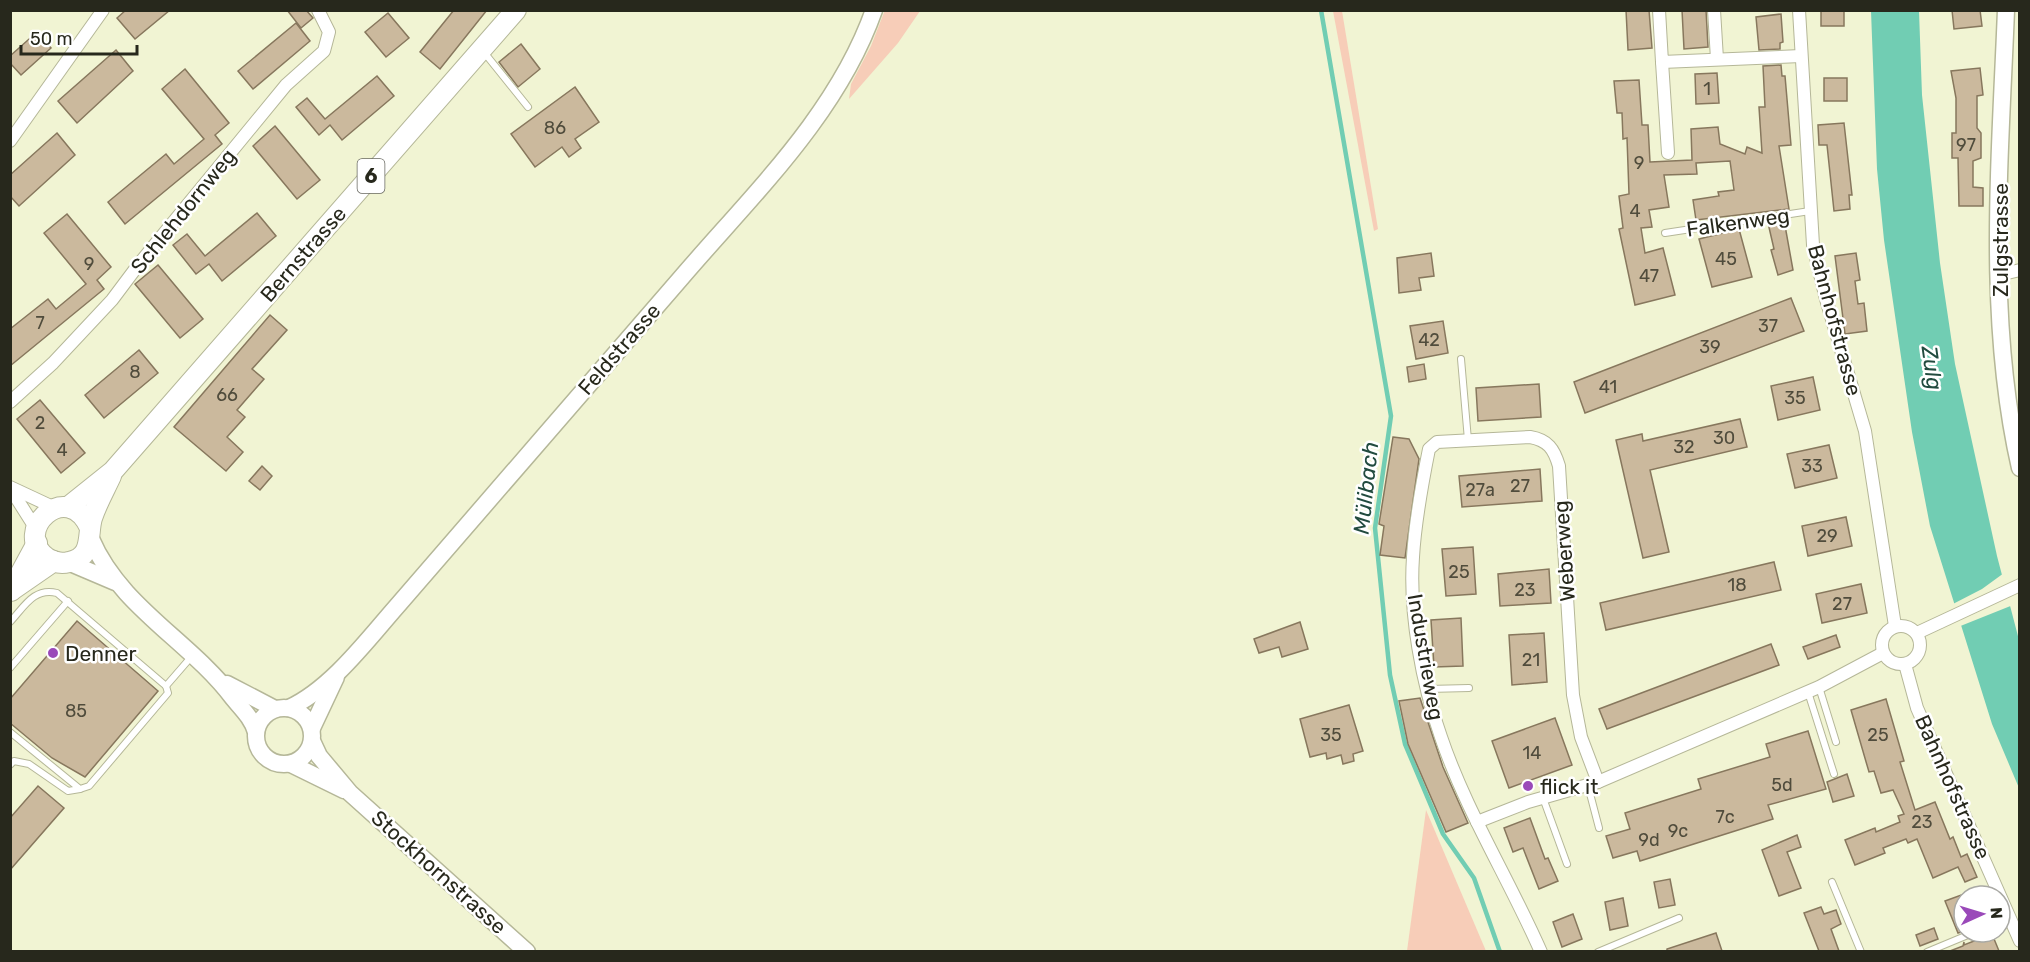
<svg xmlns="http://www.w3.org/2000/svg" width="2030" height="962" viewBox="0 0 2030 962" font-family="Rubik,sans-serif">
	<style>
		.green { fill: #f7cdb8 }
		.water { fill: #71cdb3 }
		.pier { fill: #f1f4d3 }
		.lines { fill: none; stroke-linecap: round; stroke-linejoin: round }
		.stream { stroke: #71cdb3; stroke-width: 4.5 }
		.building { fill: #cbb99d; stroke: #87775d; stroke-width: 1.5 }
		.lane-casing { stroke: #b5b798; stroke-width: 8 }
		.street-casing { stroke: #b5b798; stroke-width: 14 }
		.secondary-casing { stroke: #b5b798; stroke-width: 19 }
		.primary-casing { stroke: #b5b798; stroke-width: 22 }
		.lane { stroke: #fff; stroke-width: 6 }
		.street { stroke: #fff; stroke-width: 12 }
		.secondary { stroke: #fff; stroke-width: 16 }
		.primary { stroke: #fff; stroke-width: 20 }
		.poi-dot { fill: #9a49b9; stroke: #fff; stroke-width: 2 }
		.labels { text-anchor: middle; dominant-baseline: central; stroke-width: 5; stroke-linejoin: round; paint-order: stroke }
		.number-label { font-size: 18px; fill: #504c3c }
		.shield { fill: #fff; stroke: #686860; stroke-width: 1.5 }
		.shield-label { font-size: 20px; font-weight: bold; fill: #27281c }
		.street-label { font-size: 21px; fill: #27281c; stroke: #fff }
		.poi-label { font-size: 21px; fill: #27281c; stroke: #fff; text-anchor: start }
		.water-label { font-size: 22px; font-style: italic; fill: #224b3f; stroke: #fff }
	</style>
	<rect width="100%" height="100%" fill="#f1f4d3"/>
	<!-- green -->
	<g class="green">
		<path d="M885,10l35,1 -22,32 -49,56 2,-15 20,-38z"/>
		<path d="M1333,11h9l36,218 -4,2z"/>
		<path d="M1426,810l60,141h-79z"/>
	</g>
	<!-- water -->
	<path class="water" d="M1871,11h48l3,84 18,168 15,101 42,192 22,84v148l-27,-64 -62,-198 -18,-94 -28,-192 -7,-71z"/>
	<!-- pier -->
	<path class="pier" d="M2004,573l9,32 -55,22 -7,-22 31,-16z"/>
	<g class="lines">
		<!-- stream -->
		<path class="stream" d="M1321,10l70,406 -16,112 15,147 15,69 38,90 31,44 26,74"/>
	</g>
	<!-- building -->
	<g class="building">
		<path d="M126,10h44l-35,29 -18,-21z"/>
		<path d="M287,10h19l7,8 -12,10z"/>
		<path d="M454,10h33l-47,59 -20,-17z"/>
		<path d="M1626,10h23l3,38 -24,2z"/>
		<path d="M1682,10h24l2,37 -24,2z"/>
		<rect x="1821" y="10" width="23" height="16"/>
		<path d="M1952,10h28l2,16 -28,3z"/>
		<path d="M388,13l21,25 -23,19 -21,-25z"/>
		<path d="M1781,14l2,28 -3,1v6l-21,1 -3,-33z"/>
		<path d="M296,23l14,18 -57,48 -15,-18z"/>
		<path d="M37,32l14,16 -30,27 -11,-12v-7z"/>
		<path d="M521,44l19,25 -22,18 -19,-25z"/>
		<path d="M116,50l17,21 -56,52 -19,-22z"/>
		<path d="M1781,65l1,11h3l6,69 -12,1 10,63 -93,11 -3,-20 26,-4 -1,-4 16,-2 -4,-29 -34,2 1,11 -33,1 5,32 -20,3 3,17 -11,1 4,25 18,-5 12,47 -40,10 -16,-76 4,-1 -4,-32 10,-2 -2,-56 -4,1 -1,-26h-5l-3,-32 25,-1 3,45h6l2,37 42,-2 -1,-31 27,-2 2,17 25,10 2,-7 15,6 -3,-46h6l-2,-41z"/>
		<path d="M1980,68l3,27 -6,1v32l4,5v25l-8,3v26l10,1v18h-24l-1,-48h-6v-25h4v-35l-5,-27z"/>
		<path d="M185,69l44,54 -14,12 7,9 -97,80 -17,-22 58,-48 8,10 30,-25 -42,-50z"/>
		<path d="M1717,73l2,30 -23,1 -1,-30z"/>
		<path d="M377,76l17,20 -52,44 -12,-15 -11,10 -23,-28 11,-9 18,21z"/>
		<rect x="1824" y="78" width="23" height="23"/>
		<path d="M575,87l24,35 -24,17 6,9 -12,9 -7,-10 -27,20 -24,-33z"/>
		<path d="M1844,123l8,72h-3l1,14 -16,2 -7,-66h-8l-1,-20z"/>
		<path d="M275,126l45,54 -23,19 -44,-53z"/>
		<path d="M57,133l18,22 -56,51 -9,-10v-21z"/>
		<path d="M257,213l19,23 -54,45 -13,-17 -13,10 -23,-29 14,-11 18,22z"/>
		<path d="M67,214l44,53 -14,13 7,9 -94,77v-37l38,-30 8,10 30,-25 -42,-51z"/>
		<path d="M1784,220l9,50 -15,5 -7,-25 3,-1 -6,-26z"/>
		<path d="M1739,229l13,48 -40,10 -13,-48z"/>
		<path d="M1431,253l3,23 -15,2 2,12 -22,3 -2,-35z"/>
		<path d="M1856,253l4,27 -5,1 3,23 6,-1 3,28 -22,3 -10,-78z"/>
		<path d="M158,265l45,54 -23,19 -45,-54z"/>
		<path d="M1791,298l13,33 -219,82 -11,-31z"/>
		<path d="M270,315l17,15 -35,39 12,10 -27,31 8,7 -18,20 16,15 -17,19 -52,-44z"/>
		<path d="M1443,321l5,32 -32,6 -6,-33z"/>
		<path d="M139,350l19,23 -54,45 -19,-23z"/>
		<path d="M1424,364l2,15 -17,3 -2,-15z"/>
		<path d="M1813,377l7,33 -42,10 -7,-34z"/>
		<path d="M1539,384l2,33 -63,4 -2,-33z"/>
		<path d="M40,400l45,53 -24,20 -44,-54z"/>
		<path d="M1740,419l7,28 -97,23 19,82 -26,6 -27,-118 26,-6 1,7z"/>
		<path d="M1393,437l16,2 10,20 -14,99 -25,-3 4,-29 -5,-2z"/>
		<path d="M1829,445l8,33 -42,10 -8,-34z"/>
		<path d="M262,466l10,10 -12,14 -11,-9z"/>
		<path d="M1540,469l2,32 -80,6 -3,-31z"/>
		<path d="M1846,517l6,29 -44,10 -6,-30z"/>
		<path d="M1473,547l3,47 -30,2 -4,-47z"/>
		<path d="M1774,562l7,28 -175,40 -6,-27z"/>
		<path d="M1549,569l2,34 -51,3 -2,-32z"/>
		<path d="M1861,584l6,29 -45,10 -6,-29z"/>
		<path d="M1461,618l2,48 -29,1 -3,-47z"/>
		<path d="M77,621l81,70 -73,86 -33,-19 -42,-35v-24z"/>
		<path d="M1300,622l8,27 -26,8 -3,-10 -20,6 -5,-14z"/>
		<path d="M1544,633l3,49 -35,3 -3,-50z"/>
		<path d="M1836,635l4,12 -32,12 -5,-12z"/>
		<path d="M1771,644l8,21 -172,64 -8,-20z"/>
		<path d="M1420,698l23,69 25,56 -22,9 -38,-88 -9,-43z"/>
		<path d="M1886,699l18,62 -4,1 15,48 20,-8 15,37 3,-2 8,20 6,-3 10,23 -12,5 -7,-15 -25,11 -16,-39 -9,4 -2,-4 -23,9 2,5 -30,12 -10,-25 30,-12 1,4 24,-10 -2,-6 6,-2 -11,-24 -12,3 -7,-22 -5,1 -18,-62z"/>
		<path d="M1349,705l14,46 -10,3 1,7 -11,3 -2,-9 -14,4 -1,-6 -16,4 -10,-38z"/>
		<path d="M1555,718l17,47 -63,23 -17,-47z"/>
		<path d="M1808,731l18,58 -58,16 5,14 -133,42 -3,-10 -24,7 -7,-22 24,-7 -5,-16 76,-24 -3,-10 72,-22 -4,-13z"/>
		<path d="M1847,774l7,22 -21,6 -6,-20z"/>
		<path d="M38,786l26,22 -54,62v-52z"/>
		<path d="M1530,818l15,41 3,-1 10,23 -19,8 -16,-41 -10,4 -9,-24z"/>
		<path d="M1797,835l4,12 -14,5 14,36 -22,8 -17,-46z"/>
		<path d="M1670,879l5,26 -16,3 -5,-26z"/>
		<path d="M1964,894v37l-6,2 -13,-32z"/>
		<path d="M1623,898l5,28 -18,4 -5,-28z"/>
		<path d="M1821,907l3,7 12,-4 5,14 -10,5 8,22h-20l-15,-38z"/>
		<path d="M1573,914l9,25 -20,8 -9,-25z"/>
		<path d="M1934,928l4,11 -18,7 -4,-11z"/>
		<path d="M1716,933l6,18h-55v-2z"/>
		<path d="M1992,934l7,17h-49l13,-5 1,-4v3z"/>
	</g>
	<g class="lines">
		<defs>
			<g id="lane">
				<path d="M483,51l45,56"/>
				<path d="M1665,233l145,-22"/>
				<path d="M1461,359l7,81"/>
				<path d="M10,622c14,-15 24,-35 47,-29l109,93 2,7 -79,93 -9,3 -70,-57"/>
				<path d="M10,668l58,-67"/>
				<path d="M166,686l26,-30"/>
				<path d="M1819,687l17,55"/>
				<path d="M1428,689l41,-1"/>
				<path d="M1808,692l26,82"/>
				<path d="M10,765l4,-4 15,3 39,27 12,-2"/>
				<path d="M1588,786l11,42"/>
				<path d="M1543,798l24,66"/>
				<path d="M1832,882l29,70"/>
				<path d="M1598,952l81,-34"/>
				<path d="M1927,952l48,-20"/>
			</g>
			<g id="street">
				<path d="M1659,10l3,52 139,-6"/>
				<path d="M1714,10l3,49"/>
				<path d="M1799,10l14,235 13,54 39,132 30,195"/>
				<path d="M1662,62l6,91"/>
				<path d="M10,141l93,-131"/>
				<path d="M1999,275l21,-5"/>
				<path d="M10,402l43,-39 59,-63 27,-36 147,-179 38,-34 5,-19 -11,-22"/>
				<path d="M10,487l45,21"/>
				<path d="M10,488l26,41"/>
				<circle cx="1901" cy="645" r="19"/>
				<path d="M1917,633l103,-48"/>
				<path d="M1905,664l12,44 103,233"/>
				<path d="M1477,822l51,-20 70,-20 221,-95 64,-34"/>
				<path d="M1541,952c-32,-73 -75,-141 -100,-215 -19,-53 -32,-124 -28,-180 2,-35 9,-73 16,-108l8,-7 93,-5c18,3 24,12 29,29l14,229 8,42 17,45"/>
			</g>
			<g id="secondary">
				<path d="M2006,10c-6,152 -20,309 14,458"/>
				<path d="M91,539c29,68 99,102 142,159 9,11 19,20 23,34"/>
				<path d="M68,562l47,20"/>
				<path d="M227,684l48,25"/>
				<circle cx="284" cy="736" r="28"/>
				<path d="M289,708c42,-19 79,-69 109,-103 94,-109 189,-218 283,-327 71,-83 156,-163 193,-268"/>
				<path d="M312,728l24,-51"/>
				<path d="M312,741l7,15 31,37 177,159"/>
				<path d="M291,764l53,26"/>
			</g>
			<g id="primary">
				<path d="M68,507l45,-36 403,-461"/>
				<path d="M90,528c-23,-51 -80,4 -43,30 6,4 14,6 22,4 25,-5 18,-27 23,-44 5,-15 13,-29 19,-42"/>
				<path d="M12,590l42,-29"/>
				<path d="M11,591l26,-48"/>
			</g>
		</defs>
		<!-- lane casing -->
		<use href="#lane" class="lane-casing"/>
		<!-- street casing -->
		<use href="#street" class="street-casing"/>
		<!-- secondary casing -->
		<use href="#secondary" class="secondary-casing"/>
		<!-- primary casing -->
		<use href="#primary" class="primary-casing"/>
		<!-- lane -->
		<use href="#lane" class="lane"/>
		<!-- street -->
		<use href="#street" class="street"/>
		<!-- secondary -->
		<use href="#secondary" class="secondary"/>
		<!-- primary -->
		<use href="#primary" class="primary"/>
	</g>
	<!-- markers -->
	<g class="poi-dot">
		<circle cx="53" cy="653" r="6"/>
		<circle cx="1528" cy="786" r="6"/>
	</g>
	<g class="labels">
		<!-- number labels -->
		<g class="number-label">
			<text x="1707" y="89">1</text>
			<text x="555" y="128">86</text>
			<text x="1966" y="145">97</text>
			<text x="1639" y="163">9</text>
			<text x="1635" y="211">4</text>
			<text x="1726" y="259">45</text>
			<text x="89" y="264">9</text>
			<text x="1649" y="276">47</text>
			<text x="40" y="323">7</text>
			<text x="1768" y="326">37</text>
			<text x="1429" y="340">42</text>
			<text x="1710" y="347">39</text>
			<text x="135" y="372">8</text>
			<text x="1608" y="387">41</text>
			<text x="227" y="395">66</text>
			<text x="1795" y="398">35</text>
			<text x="40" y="423">2</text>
			<text x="1724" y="438">30</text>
			<text x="1684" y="447">32</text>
			<text x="62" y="450">4</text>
			<text x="1812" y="466">33</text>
			<text x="1520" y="486">27</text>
			<text x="1480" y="490">27a</text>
			<text x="1827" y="536">29</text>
			<text x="1459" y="572">25</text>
			<text x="1737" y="585">18</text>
			<text x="1525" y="590">23</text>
			<text x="1842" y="604">27</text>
			<text x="1531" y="660">21</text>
			<text x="76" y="711">85</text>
			<text x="1331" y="735">35</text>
			<text x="1878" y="735">25</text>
			<text x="1532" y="753">14</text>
			<text x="1782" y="785">5d</text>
			<text x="1725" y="817">7c</text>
			<text x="1922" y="822">23</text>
			<text x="1678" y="831">9c</text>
			<text x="1649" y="840">9d</text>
		</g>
		<!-- shield labels -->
		<rect class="shield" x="357.5" y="159" width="27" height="34" rx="4.5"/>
		<g class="shield-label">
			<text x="371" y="176">6</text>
		</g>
		<!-- street labels -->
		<g class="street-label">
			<text transform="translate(183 211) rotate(-51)">Schlehdornweg</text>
			<text transform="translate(1738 222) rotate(-8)">Falkenweg</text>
			<text transform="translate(2000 240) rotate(-90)">Zulgstrasse</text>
			<text transform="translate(303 254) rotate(-49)">Bernstrasse</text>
			<text transform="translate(1835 320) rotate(75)">Bahnhofstrasse</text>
			<text transform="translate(619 349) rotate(-49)">Feldstrasse</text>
			<text transform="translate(1564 551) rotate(-94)">Weberweg</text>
			<text transform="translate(1426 657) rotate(80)">Industrieweg</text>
			<text transform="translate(1953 787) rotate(66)">Bahnhofstrasse</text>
			<text transform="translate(439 872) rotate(42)">Stockhornstrasse</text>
		</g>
		<!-- poi labels -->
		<g class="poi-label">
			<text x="65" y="653">Denner</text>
			<text x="1540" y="786">flick it</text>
		</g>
		<!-- water labels -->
		<g class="water-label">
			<text transform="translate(1932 368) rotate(82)">Zulg</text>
			<text transform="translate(1366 488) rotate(-84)">Mülibach</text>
		</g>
	</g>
	<!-- border -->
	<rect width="2030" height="962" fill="none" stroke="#27281c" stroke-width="24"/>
	<!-- north arrow -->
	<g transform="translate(1982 914) rotate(86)"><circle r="28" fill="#ffffff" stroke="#a9a9a4" stroke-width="1.5"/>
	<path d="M0-4.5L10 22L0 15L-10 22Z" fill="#9a49b9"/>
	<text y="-9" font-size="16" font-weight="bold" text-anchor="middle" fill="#27281c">N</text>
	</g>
	<!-- scale -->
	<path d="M21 45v9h116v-9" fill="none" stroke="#27281c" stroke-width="3"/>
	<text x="30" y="45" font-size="18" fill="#27281c" stroke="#ffffff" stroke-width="4.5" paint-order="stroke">50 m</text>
</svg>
